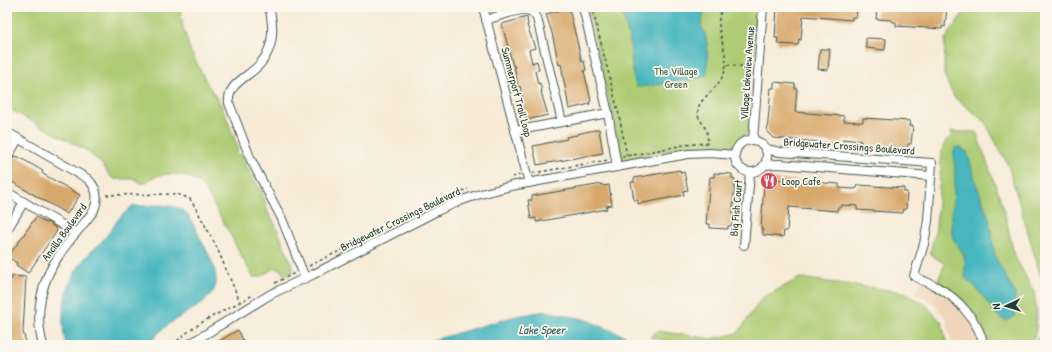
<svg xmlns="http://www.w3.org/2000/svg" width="1052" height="352" viewBox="0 0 1052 352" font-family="'Patrick Hand',sans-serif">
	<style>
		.built { fill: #efd6bb }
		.green { fill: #adcc74; stroke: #668454 }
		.water { fill: #47b6bf; stroke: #337a7a }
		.building { fill: #d8a76a }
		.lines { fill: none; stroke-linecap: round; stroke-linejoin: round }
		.minor-casing { stroke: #3f574d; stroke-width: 10 }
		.path { stroke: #3f574d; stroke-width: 1.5; stroke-dasharray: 3 3; stroke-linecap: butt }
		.minor { stroke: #fff; stroke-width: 8 }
		.labels { text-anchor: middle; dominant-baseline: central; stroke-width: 3.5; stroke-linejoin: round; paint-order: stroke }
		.park-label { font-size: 11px; fill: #3b5a41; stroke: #fbf7ec }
		.street-label { font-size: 11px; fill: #1f3d34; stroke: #fbf7ec }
		.poi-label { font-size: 11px; fill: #1f3d34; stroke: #fbf7ec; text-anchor: start }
		.water-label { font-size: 12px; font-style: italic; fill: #2b615e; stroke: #fbf7ec }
	</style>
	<rect width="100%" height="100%" fill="#fbf7ec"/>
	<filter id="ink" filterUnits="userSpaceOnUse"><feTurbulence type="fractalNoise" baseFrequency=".025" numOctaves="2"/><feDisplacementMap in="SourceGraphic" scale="8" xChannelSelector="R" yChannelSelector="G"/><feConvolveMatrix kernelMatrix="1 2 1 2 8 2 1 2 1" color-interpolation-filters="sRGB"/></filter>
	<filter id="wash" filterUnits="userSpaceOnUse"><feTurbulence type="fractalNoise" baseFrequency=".012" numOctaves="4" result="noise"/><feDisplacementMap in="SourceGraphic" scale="16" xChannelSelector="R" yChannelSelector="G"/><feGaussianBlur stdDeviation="0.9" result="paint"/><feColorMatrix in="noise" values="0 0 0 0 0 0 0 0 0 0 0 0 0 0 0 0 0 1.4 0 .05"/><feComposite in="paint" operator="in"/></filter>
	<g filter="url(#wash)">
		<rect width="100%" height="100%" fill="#f7ebd8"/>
		<!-- built -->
		<path class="built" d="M923,276l19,8 18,13 21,27 9,21h-38l-6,-27 -14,-16 -17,-8z"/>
		<!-- green -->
		<g class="green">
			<path d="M7,7h173l3,20 7,23 18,35 14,21 16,42 -1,3 1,3 4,1 4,9 -1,5 4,1 14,25 5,18 7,11 18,43v5l-8,4c-12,-19 -17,4 -32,1 -13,-23 -24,-46 -37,-68 -4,-8 -9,-17 -15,-24 -9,-9 -22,-12 -34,-11 -9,1 -15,3 -22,9h-5l-4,-4h-22l-4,-3 -8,-12 -16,-14 -79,-42z"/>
			<path d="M588,7h168l-2,34 1,5 -1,26 -4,7 -3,36 3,9 -3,10c-3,2 -6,4 -8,5 -3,3 -5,7 -9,9 -7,4 -16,-2 -24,-2 -22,-1 -46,6 -67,10l-4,3 -12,3z"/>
			<path d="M969,7h76v302l-4,-32 -33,-112 -23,-43 -31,-25 -10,-22 1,-36 21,-30z"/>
			<path d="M951,132h25l28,77 10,46 20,37 3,24 -1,12 -2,10 -7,7h-37c-9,-26 -27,-51 -53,-63l8,-18 -15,-10 6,-27 6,-76c2,-7 3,-11 9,-14z"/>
			<path d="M800,278l102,14 23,12 17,19 5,22h-266l-31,-8 7,-6 55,8 26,-6 24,-35z"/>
			<path d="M1045,320v25h-13l10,-11z"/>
		</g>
		<!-- water -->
		<g class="water">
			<path d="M621,7h84l-4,19c9,13 6,34 6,48l-9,5 -12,2 -6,-1 -7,3 -36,4 -4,-11 -3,-34z"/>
			<path d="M959,147l8,5 9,31 13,35 6,39 20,37v22l-7,4h-4l-5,-3 -25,-32 -9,-7c-1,-8 2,-14 -1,-22 -2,-6 -8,-12 -11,-18 -5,-15 3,-48 2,-66 0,-7 -3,-17 0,-24z"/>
			<path d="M159,205c28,2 28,6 40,31 7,14 19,32 17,48 -2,16 -29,28 -41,36 -10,6 -19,15 -26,25h-83c-8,-30 -1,-62 19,-87 6,-7 13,-12 19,-19 5,-6 9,-12 13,-18 4,-6 10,-9 15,-15z"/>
			<path d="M545,311l39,8 58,24 11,2h-236l95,-28z"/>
		</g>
		<g id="blocks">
			<!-- building -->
			<g class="building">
				<path d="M777,7h80l-1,10h-4v3l-49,-4 -2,24 -2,-1 -1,6 -21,-1 1,-6h-3z"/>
				<path d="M877,7l15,1v-1h55l-2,20 -3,-1v3l-46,-3v-4h-5l1,-2 -16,-1z"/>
				<path d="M569,8l13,54 2,-1 2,9 -2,1 7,30 -2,1 1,2 -21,5 -8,-45 -2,1 -7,-32 -6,-19z"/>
				<path d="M527,17l1,8h-1l8,23 -6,2 3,13 5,-2 2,9 -4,1 3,13 2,-1 2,9h-1l7,23 -21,5 -7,-20 3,-1 -3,-13 -2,1 -4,-22 -1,1 -11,-42z"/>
				<path d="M866,38l20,1 -1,11 -19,-2z"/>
				<path d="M820,49h10l-2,21 -10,-1z"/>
				<path d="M774,82l21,2v5h2l-2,23 49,4v5l14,1h5v-4l47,3 -1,5h4l-2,18h-3l-1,4 -46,-3v-4l-18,-2v5l-70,-6 -6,-6 4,-44h3z"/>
				<path d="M599,129l4,24 -66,12 -4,-19 34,-7 -1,-2 11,-2v-1z"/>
				<path d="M17,156l26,15 -1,2 1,1 37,21 -13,19 -60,-35v-12l7,-10 2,1z"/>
				<path d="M680,170l1,3 3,-1 4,18 -5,1 1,4 -46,9v-4h-4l-3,-18h3v-4z"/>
				<path d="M714,173l18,1v4l3,1 -3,47h-4v3l-18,-1v-4h-4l4,-47h4z"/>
				<path d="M770,179l69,5v4l15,1 3,-1 1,-3 46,3v4h3l-1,17h-3v4l-46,-3v-4l-15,-1v2h-4l-1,4 -48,-4 -2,24h-3l-1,6 -20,-2v-6h-2l3,-45z"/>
				<path d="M602,184l1,2 6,-1 3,20 -6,1 1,3 -71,13v-4l-5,1 -3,-19h4v-4z"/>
				<path d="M36,217l10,6 1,-1 9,6 -1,1 2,2 -29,42 -12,-8 1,-2 -9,-6z"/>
				<path d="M12,276l14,1 -3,55 4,13h-20v-67l5,1z"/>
				<path d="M238,330l6,13 -3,2h-29z"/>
			</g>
		</g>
	</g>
	<g filter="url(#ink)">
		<use href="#blocks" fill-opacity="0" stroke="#3f574d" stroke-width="1"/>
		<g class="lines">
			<defs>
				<g id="minor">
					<path d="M269,7c5,19 5,41 -9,57 -11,13 -33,19 -31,39l22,57 31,59 23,59"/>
					<path d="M483,7l46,176"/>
					<path d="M583,7l25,106 9,54"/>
					<path d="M486,20c9,-3 37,-13 44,-9 3,1 5,4 7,7l25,104"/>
					<path d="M515,131l93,-18"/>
					<path d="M7,132l81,47c9,9 11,19 6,31 -10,15 -24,28 -34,44 -19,26 -26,60 -17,91"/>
					<circle cx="751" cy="156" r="16"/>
					<path d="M753,140l10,-133"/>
					<path d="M766,149l14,3 152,11 -4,58 -4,23 -10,32c7,4 15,7 23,11 21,11 41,34 47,58"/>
					<path d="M7,158l11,-19"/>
					<path d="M765,165l14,-1 152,12"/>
					<path d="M7,192l69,41"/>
					<path d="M7,230l17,-28"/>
					<path d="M744,245l6,-72"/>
					<path d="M188,345l83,-51 43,-20 125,-64 21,-9 17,-6 34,-9 177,-32 22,-1 25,2"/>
				</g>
			</defs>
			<!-- minor casing -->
			<use href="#minor" class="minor-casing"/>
			<!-- path -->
			<g class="path">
				<path d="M592,7l27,108 8,41"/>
				<path d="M727,65l24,2"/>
				<path d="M622,157l62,-12 24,-2 -1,-12 -9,-15v-7l2,-6 18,-19 6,-10 2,-9 -1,-11 -6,-26v-10l3,-11"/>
				<path d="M533,173l75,-13"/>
				<path d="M512,177l8,-2"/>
				<path d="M456,193l12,-4"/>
				<path d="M106,195l70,-1 7,2 7,3 8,13 19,36 23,54"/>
				<path d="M309,266l83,-41"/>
				<path d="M275,283l20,-10"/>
				<path d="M173,345c21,-22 53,-35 80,-50"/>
			</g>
			<!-- minor -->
			<use href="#minor" class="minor"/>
		</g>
	</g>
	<!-- icons -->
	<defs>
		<symbol id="restaurant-disc" viewBox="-11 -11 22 22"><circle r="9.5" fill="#d1495b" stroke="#fbf7ec"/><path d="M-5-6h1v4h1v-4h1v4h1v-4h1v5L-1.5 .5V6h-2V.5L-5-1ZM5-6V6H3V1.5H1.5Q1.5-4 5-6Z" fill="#fff"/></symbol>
	</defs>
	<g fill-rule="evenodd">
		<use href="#restaurant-disc" x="759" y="171" width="20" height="20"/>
	</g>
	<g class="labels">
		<!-- park labels -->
		<g class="park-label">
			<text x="676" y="71">The Village<tspan x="676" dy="13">Green</tspan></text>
		</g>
		<!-- street labels -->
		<g class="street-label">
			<text transform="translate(747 73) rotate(-86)">Village Lakeview Avenue</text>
			<text transform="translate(517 92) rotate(75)">Summerport Trail Loop</text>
			<text transform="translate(849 146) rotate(4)">Bridgewater Crossings Boulevard</text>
			<text transform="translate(736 208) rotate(-85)">Big Fish Court</text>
			<text transform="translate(400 219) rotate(-26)">Bridgewater Crossings Boulevard</text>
			<text transform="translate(64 232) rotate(-54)">Ancilla Boulevard</text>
		</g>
		<!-- poi labels -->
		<g class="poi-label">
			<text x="782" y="181">Loop Cafe</text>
		</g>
		<!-- water labels -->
		<g class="water-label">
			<text x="542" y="329">Lake Speer</text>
		</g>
	</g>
	<!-- margin -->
	<rect width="1052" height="352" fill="none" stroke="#fbf7ec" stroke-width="24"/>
	<!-- north arrow -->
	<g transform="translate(1006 306) rotate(266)" stroke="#fbf7ec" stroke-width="3" paint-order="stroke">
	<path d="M0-3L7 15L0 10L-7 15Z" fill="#1f3d34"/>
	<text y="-6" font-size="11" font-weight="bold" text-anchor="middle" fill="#1f3d34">N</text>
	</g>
</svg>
